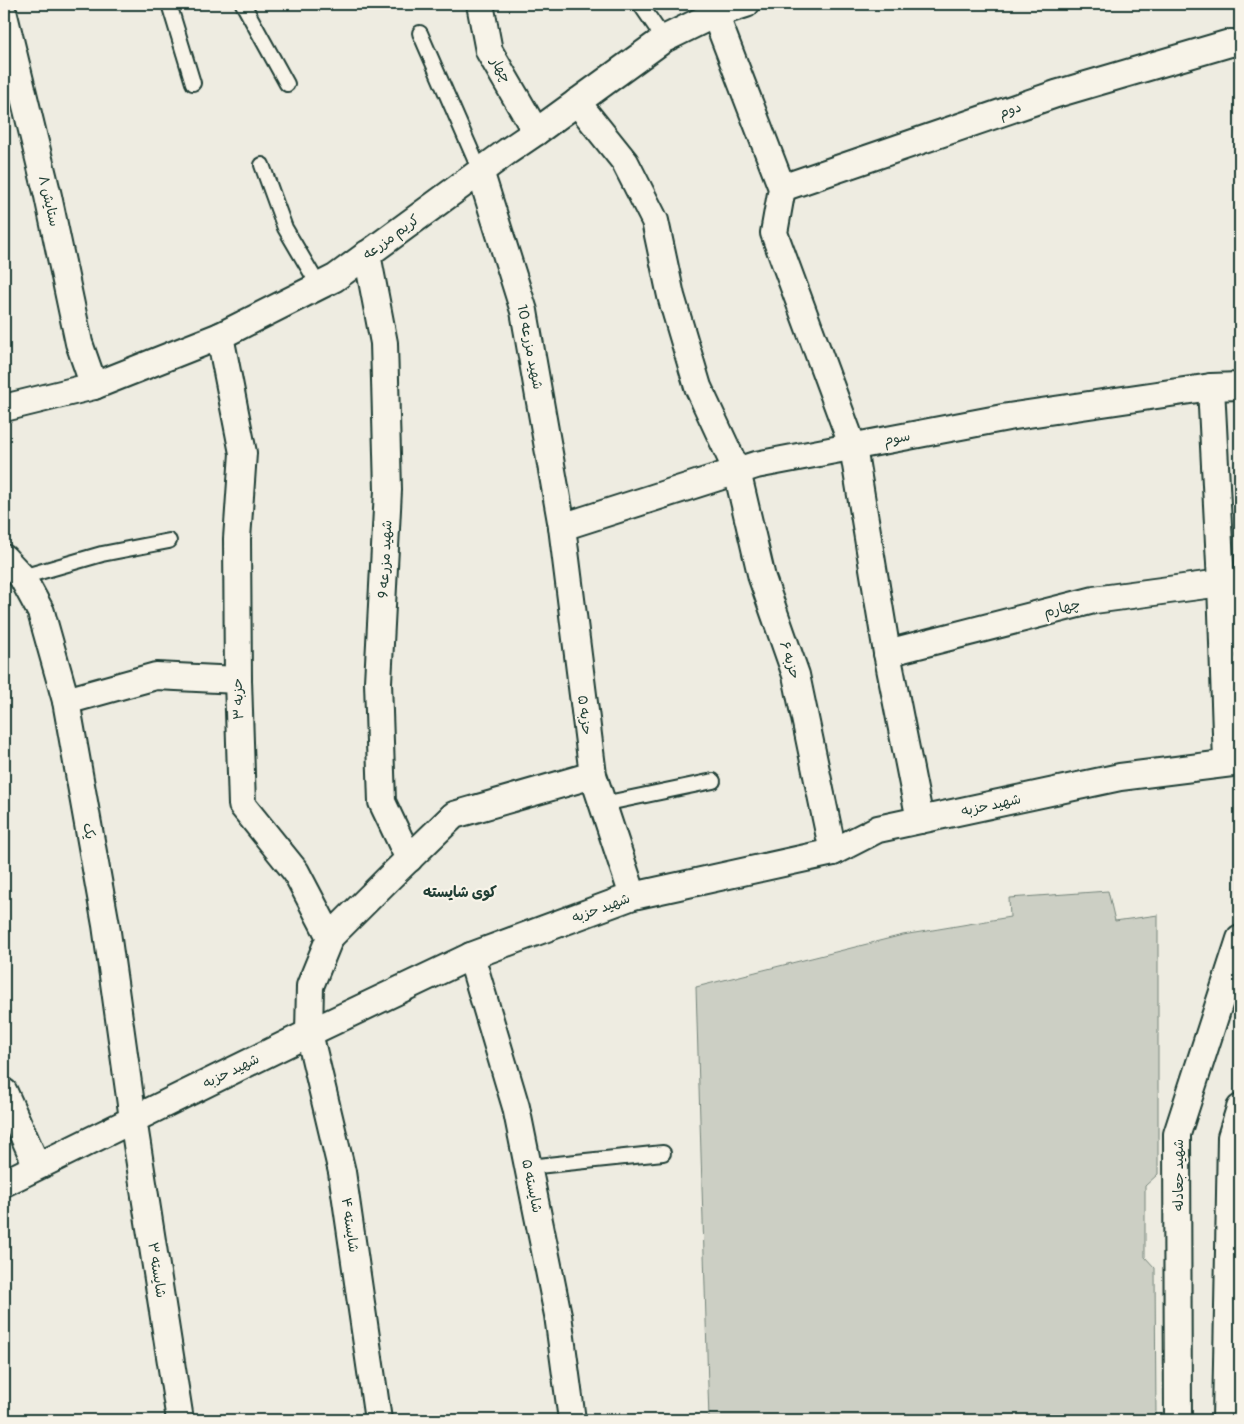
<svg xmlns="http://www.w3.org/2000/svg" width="1244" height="1424" viewBox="0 0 1244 1424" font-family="Pangolin,'Playpen Sans Arabic',sans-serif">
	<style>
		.green { fill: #cccfc4; stroke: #76867c }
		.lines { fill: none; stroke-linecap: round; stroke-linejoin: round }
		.lane-casing { stroke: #1f3d34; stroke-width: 18 }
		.street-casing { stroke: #1f3d34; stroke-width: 30 }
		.lane { stroke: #f7f3e8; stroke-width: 14 }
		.street { stroke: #f7f3e8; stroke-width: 26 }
		.labels { text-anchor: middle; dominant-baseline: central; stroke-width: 4.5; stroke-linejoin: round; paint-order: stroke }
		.street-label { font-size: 14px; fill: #1f3d34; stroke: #f7f3e8 }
		.neighbourhood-label { font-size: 15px; font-weight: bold; fill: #1f3d34; stroke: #f7f3e8 }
	</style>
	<rect width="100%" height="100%" fill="#eeece1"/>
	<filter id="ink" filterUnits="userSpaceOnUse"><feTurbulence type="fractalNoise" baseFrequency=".02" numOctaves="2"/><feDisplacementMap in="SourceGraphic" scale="10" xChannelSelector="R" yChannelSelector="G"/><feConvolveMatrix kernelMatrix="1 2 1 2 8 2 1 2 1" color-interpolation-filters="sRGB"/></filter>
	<g filter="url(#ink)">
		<!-- green -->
		<path class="green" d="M1108,891l7,30 43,-6v259l-13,12v71l10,11 1,152h-447l-13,-433 207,-52 107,-18 -1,-19z"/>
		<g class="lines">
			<defs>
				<g id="lane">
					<path d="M169,4l24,79"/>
					<path d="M243,4l44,80"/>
					<path d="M640,4l24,35"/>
					<path d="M420,33l60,138"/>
					<path d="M262,165l23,63 34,58"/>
					<path d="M22,577l80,-23 67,-13"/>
					<path d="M603,804l110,-23"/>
					<path d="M528,1167l135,-14"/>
				</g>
				<g id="street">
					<path d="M480,4l9,47 47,81"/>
					<path d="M715,14l67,174 -8,45 79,214 34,206 33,167"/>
					<path d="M4,15l44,181 31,147 15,43"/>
					<path d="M577,102l48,60 30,59 16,75 27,91 39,84 25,107 34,97 37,177"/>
					<path d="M480,171l44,140 38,216 31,248 40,121"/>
					<path d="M782,188l274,-94 174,-51h10"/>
					<path d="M367,254l17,89 4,147 -10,192 4,120 27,57"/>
					<path d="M220,336l23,117 -6,86 1,141 4,125 54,67 34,65 -20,49 -1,47 33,139 36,248"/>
					<path d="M1211,387l10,196 6,180"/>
					<path d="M4,408l90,-22 126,-50 99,-50 16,-8 173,-127 28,-19 128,-93 51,-25 31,-10"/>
					<path d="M562,527l194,-62 252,-48 203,-30 29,-1"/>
					<path d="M4,558l18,19 19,35 25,89 40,224 27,194 47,301"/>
					<path d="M887,653l207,-53 127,-17 19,-1"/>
					<path d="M66,701l90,-25 82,4"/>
					<path d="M330,937l60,-60 64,-62 139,-40"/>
					<path d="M471,956l45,151 42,208 14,105"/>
					<path d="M4,1092l33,74"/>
					<path d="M4,1183l305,-150 162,-77 162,-60 200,-44 45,-23 242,-52 120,-15"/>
					<path d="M1178,1420l-1,-286 63,-195"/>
					<path d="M1226,1420l5,-283 9,-29"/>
				</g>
			</defs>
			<!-- lane casing -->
			<use href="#lane" class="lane-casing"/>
			<!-- street casing -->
			<use href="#street" class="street-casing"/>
			<!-- lane -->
			<use href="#lane" class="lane"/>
			<!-- street -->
			<use href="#street" class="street"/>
		</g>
	</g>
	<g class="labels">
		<!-- street labels -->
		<g class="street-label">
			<text transform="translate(501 70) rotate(60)">چهار</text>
			<text transform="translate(1010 110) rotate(-19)">دوم</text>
			<text transform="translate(49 201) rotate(77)">ستایش ۸</text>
			<text transform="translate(391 237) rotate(-36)">کریم مزرعه</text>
			<text transform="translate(530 347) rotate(79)">شهید مزرعه 10</text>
			<text transform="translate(897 438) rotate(-11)">سوم</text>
			<text transform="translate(385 559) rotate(-87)">شهید مزرعه 9</text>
			<text transform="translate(1062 608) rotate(-14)">چهارم</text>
			<text transform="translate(790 660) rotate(72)">حزبه ۶</text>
			<text transform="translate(238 699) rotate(-92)">حزبه ۳</text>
			<text transform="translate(585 715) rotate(83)">حزبه ۵</text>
			<text transform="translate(991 805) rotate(-12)">شهید حزبه</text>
			<text transform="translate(89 831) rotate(80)">یک</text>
			<text transform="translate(601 908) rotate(-20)">شهید حزبه</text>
			<text transform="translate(231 1071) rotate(-26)">شهید حزبه</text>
			<text transform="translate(1178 1175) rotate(-90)">شهید جعادله</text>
			<text transform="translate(532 1186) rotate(78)">شایسته ۵</text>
			<text transform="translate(350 1225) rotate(82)">شایسته ۴</text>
			<text transform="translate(157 1270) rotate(81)">شایسته ۳</text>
		</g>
		<!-- neighbourhood labels -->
		<g class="neighbourhood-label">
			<text x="460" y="892">کوی شایسته</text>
		</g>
	</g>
	<!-- margin -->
	<rect width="1244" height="1424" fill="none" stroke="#f7f3e8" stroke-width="20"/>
	<rect x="10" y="10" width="1224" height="1404" fill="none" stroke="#1f3d34" stroke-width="2" filter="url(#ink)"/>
</svg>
